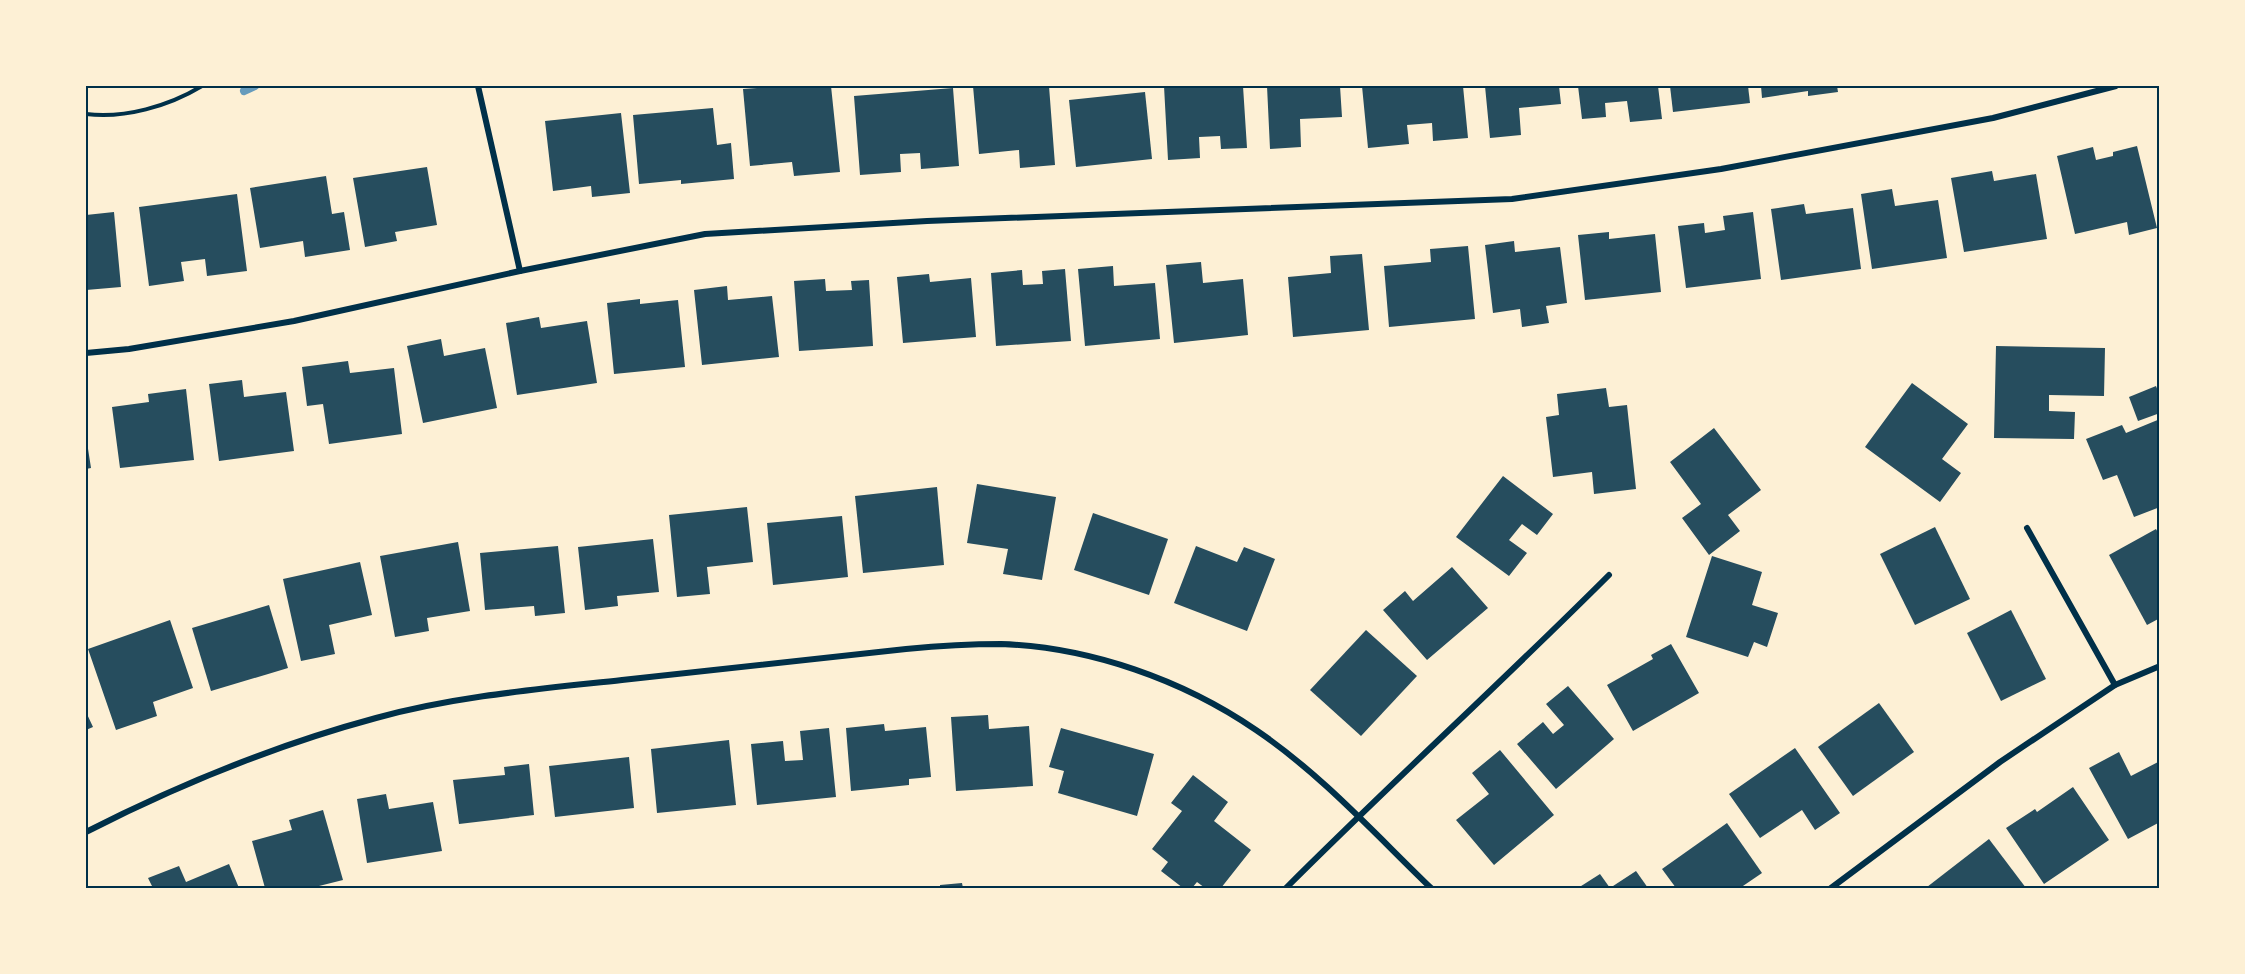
<svg xmlns="http://www.w3.org/2000/svg" width="2245" height="974" viewBox="0 0 2245 974" font-family="'Open Sans',sans-serif">
	<style>
		.lines { fill: none; stroke-linecap: round; stroke-linejoin: round }
		.stream { stroke: #669bbc; stroke-width: 8 }
		.building { fill: #264d5e }
		.path { stroke: #003049; stroke-width: 4 }
		.minor { stroke: #003049; stroke-width: 6 }
		.neatline { fill: none; stroke: #003049; stroke-width: 2 }
	</style>
	<rect width="100%" height="100%" fill="#fdf0d5"/>
	<g class="lines">
		<!-- stream -->
		<path class="stream" d="M244,91l11,-5"/>
	</g>
	<!-- building -->
	<g class="building">
		<path d="M782,86h49l9,86 -46,4 -2,-14 -42,4 -7,-77z"/>
		<path d="M973,86h76l6,79 -35,3 -1,-18 -40,4z"/>
		<path d="M1164,86h79l4,62 -26,1 -1,-13 -21,1 1,21 -32,2z"/>
		<path d="M1267,86h73l2,31 -42,2 1,28 -31,2z"/>
		<path d="M1362,86h101l5,52 -35,3 -1,-18 -25,2 2,19 -41,4z"/>
		<path d="M1485,86h74l2,18 -42,4 2,27 -31,3z"/>
		<path d="M1578,86h80l4,33 -32,3 -3,-21 -22,2 1,14 -24,2z"/>
		<path d="M1670,86h78l2,17 -77,9z"/>
		<path d="M1761,86h76l1,6 -30,4v-5l-46,7z"/>
		<path d="M953,88l6,78 -38,3 -1,-16 -20,1 1,18 -41,3 -6,-79z"/>
		<path d="M1145,92l7,67 -76,8 -7,-67z"/>
		<path d="M713,108l4,37 14,-2 3,36 -53,5v-4l-42,4 -6,-69z"/>
		<path d="M621,113l9,80 -38,4 -1,-11 -38,5 -8,-70z"/>
		<path d="M2137,146l20,82 -28,7 -2,-13 -52,12 -18,-78 36,-9 3,13 17,-4v-4z"/>
		<path d="M427,167l10,58 -42,7 2,9 -32,6 -12,-69z"/>
		<path d="M1992,171l2,10 42,-7 11,65 -83,13 -13,-74z"/>
		<path d="M326,176l6,38 12,-2 6,38 -45,7 -2,-16 -43,7 -10,-60z"/>
		<path d="M1892,189l3,17 43,-6 9,58 -75,11 -11,-75z"/>
		<path d="M237,194l10,77 -40,5 -2,-17 -24,3 3,19 -35,5 -10,-79z"/>
		<path d="M1804,204l2,10 47,-6 8,61 -80,11 -10,-71z"/>
		<path d="M114,212l7,75 -35,3v-75z"/>
		<path d="M1753,212l8,67 -75,9 -8,-62 26,-3 1,10 20,-3 -2,-14z"/>
		<path d="M1609,232v7l46,-5 6,58 -76,8 -7,-65z"/>
		<path d="M1514,241l1,11 45,-5 7,56 -21,3 3,17 -27,4 -2,-18 -27,4 -8,-68z"/>
		<path d="M1468,246l7,73 -86,8 -5,-61 47,-4 -1,-13z"/>
		<path d="M1362,254l7,76 -76,7 -5,-60 43,-4 -1,-17z"/>
		<path d="M1201,262l2,21 40,-4 5,56 -74,8 -8,-78z"/>
		<path d="M1113,266l1,20 41,-3 5,56 -75,7 -7,-77z"/>
		<path d="M1065,269l6,72 -75,5 -5,-73 31,-3 1,15 20,-1 -1,-13z"/>
		<path d="M929,274l1,8 41,-4 5,59 -73,6 -6,-66z"/>
		<path d="M825,279l1,12 26,-1 -1,-9 18,-1 4,66 -74,5 -5,-70z"/>
		<path d="M727,286l1,14 44,-4 7,61 -77,8 -8,-75z"/>
		<path d="M640,299v5l38,-4 7,67 -71,7 -7,-71z"/>
		<path d="M539,317l2,11 46,-7 10,62 -80,12 -11,-72z"/>
		<path d="M441,339l3,17 41,-8 12,60 -74,15 -16,-77z"/>
		<path d="M1996,346l109,2 -1,48 -55,-1v16l26,1 -1,27 -80,-1z"/>
		<path d="M348,361l2,12 44,-5 8,66 -73,10 -6,-40 -16,2 -5,-39z"/>
		<path d="M242,380l2,17 42,-5 8,59 -75,10 -10,-77z"/>
		<path d="M1912,383l56,41 -26,35 19,14 -21,29 -75,-55z"/>
		<path d="M2156,386l4,10v17l-22,8 -9,-24z"/>
		<path d="M1606,388l3,19 18,-2 9,84 -42,5 -2,-22 -39,5 -7,-60 13,-2 -2,-21z"/>
		<path d="M186,389l8,71 -74,8 -8,-61 37,-5 -1,-8z"/>
		<path d="M2160,419v88l-26,10 -17,-42 -14,5 -17,-41 36,-14 4,8z"/>
		<path d="M1714,428l47,62 -33,25 12,16 -31,24 -27,-37 19,-14 -31,-42z"/>
		<path d="M86,436l5,32 -5,1z"/>
		<path d="M1503,476l50,38 -16,21 -15,-11 -13,16 18,13 -18,23 -53,-39z"/>
		<path d="M977,484l79,13 -14,83 -39,-6 5,-25 -41,-6z"/>
		<path d="M937,487l7,78 -81,8 -8,-77z"/>
		<path d="M747,507l6,55 -46,5 3,27 -33,3 -8,-82z"/>
		<path d="M1093,513l75,26 -19,56 -75,-25z"/>
		<path d="M842,516l6,61 -75,8 -6,-62z"/>
		<path d="M1935,527l35,72 -55,26 -35,-71z"/>
		<path d="M2156,529l4,7v82l-13,7 -38,-70z"/>
		<path d="M653,539l6,53 -42,4 1,10 -33,4 -7,-63z"/>
		<path d="M458,542l12,69 -43,7 2,13 -34,6 -15,-81z"/>
		<path d="M558,546l7,67 -30,3 -1,-10 -49,4 -5,-57z"/>
		<path d="M1196,546l41,16 7,-15 31,12 -28,72 -73,-28z"/>
		<path d="M1712,556l50,16 -10,33 26,8 -11,34 -13,-5 -6,15 -62,-20z"/>
		<path d="M360,562l12,53 -43,10 6,29 -34,7 -18,-82z"/>
		<path d="M1452,567l36,41 -61,52 -44,-50 22,-19 8,10z"/>
		<path d="M269,605l19,63 -77,23 -19,-63z"/>
		<path d="M2011,610l35,69 -45,22 -34,-68z"/>
		<path d="M170,620l23,68 -40,14 4,14 -41,14 -28,-81z"/>
		<path d="M1366,630l51,46 -56,60 -51,-46z"/>
		<path d="M1671,644l28,49 -66,38 -26,-46 46,-26 -2,-4z"/>
		<path d="M1568,686l46,53 -58,50 -39,-45 26,-22 10,12 11,-9 -18,-21z"/>
		<path d="M1879,703l35,49 -61,44 -35,-49z"/>
		<path d="M86,712l7,15 -7,3z"/>
		<path d="M988,715l1,14 40,-3 4,60 -77,5 -5,-74z"/>
		<path d="M884,724l1,7 41,-4 5,50 -22,2v6l-58,6 -5,-63z"/>
		<path d="M829,728l7,69 -79,8 -6,-61 32,-3 2,20 18,-1 -3,-29z"/>
		<path d="M1061,728l93,26 -17,62 -79,-23 6,-22 -15,-4z"/>
		<path d="M729,740l7,65 -79,8 -6,-64z"/>
		<path d="M1795,748l45,65 -25,17 -13,-20 -42,28 -31,-44z"/>
		<path d="M1500,750l54,65 -60,50 -38,-45 33,-26 -17,-21z"/>
		<path d="M2119,752l12,24 29,-15v61l-32,17 -39,-71z"/>
		<path d="M629,757l5,51 -79,9 -6,-51z"/>
		<path d="M529,764l5,51 -75,9 -6,-44 52,-5 -1,-8z"/>
		<path d="M1193,775l35,27 -14,19 37,29 -30,38h-16l-8,-6 -5,6h-9l-22,-17 7,-9 -16,-13 30,-38 -11,-8z"/>
		<path d="M2073,787l36,53 -65,44 -38,-56 29,-19 2,3z"/>
		<path d="M386,794l3,15 44,-7 9,49 -75,12 -10,-64z"/>
		<path d="M323,810l20,70 -32,8h-46l-13,-47 40,-11 -3,-10z"/>
		<path d="M1727,823l35,50 -22,15h-64l-14,-19z"/>
		<path d="M1989,839l37,49h-98l-1,-1z"/>
		<path d="M229,864l10,24h-86l-5,-10 31,-12 7,16z"/>
		<path d="M1636,871l12,17h-38z"/>
		<path d="M1600,874l10,14h-32z"/>
		<path d="M962,883l1,5h-23v-3z"/>
	</g>
	<g class="lines">
		<!-- path -->
		<path class="path" d="M86,114c38,5 83,-8 116,-28"/>
		<!-- minor -->
		<g class="minor">
			<path d="M478,86l42,185"/>
			<path d="M86,353l43,-4 165,-28 226,-50 185,-37 222,-13 585,-22 209,-30 272,-51 123,-32"/>
			<path d="M2027,528l88,157"/>
			<path d="M86,832c92,-47 190,-87 290,-114 80,-22 164,-29 246,-38 94,-11 189,-21 284,-31 31,-3 63,-5 95,-5 89,3 182,36 255,86 65,44 119,104 175,158"/>
			<path d="M1286,888c106,-106 217,-207 323,-313"/>
			<path d="M1831,888l169,-126 115,-77 45,-19"/>
		</g>
	</g>
	<!-- border -->
	<rect width="2245" height="974" fill="none" stroke="#fdf0d5" stroke-width="174"/>
	<rect x="87" y="87" width="2071" height="800" class="neatline"/>
</svg>
